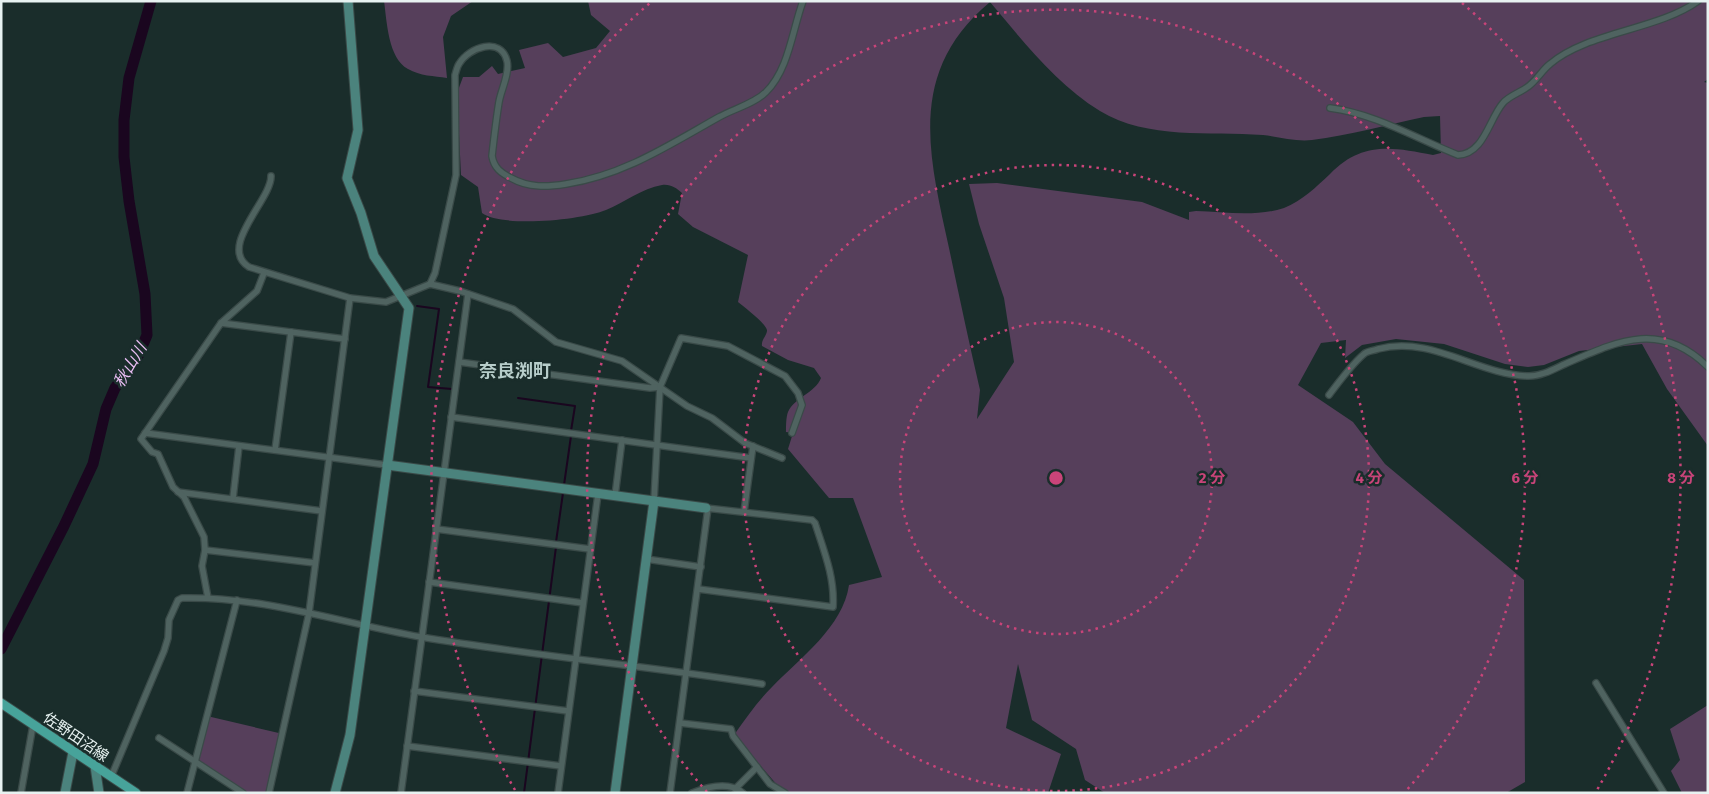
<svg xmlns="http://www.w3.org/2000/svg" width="1709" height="794" viewBox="0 0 1709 794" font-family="'Fira Sans','Noto Sans JP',sans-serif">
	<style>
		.green { fill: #563f5b; fill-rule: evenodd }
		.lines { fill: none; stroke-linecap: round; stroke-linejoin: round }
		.stream { stroke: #1a061f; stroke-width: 2 }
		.river { stroke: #1a061f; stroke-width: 11 }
		.street-casing { stroke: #3a4a48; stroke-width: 8 }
		.secondary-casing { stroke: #3a4a48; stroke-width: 11 }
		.primary-casing { stroke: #3a4a48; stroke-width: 11 }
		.street { stroke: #4f6360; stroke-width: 5.5 }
		.secondary { stroke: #4b837d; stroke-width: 9 }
		.primary { stroke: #47a39a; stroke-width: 9 }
		.ring { fill: none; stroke: #c94479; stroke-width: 2.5; stroke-dasharray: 2.5 5 }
		.labels { text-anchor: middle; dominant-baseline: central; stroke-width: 5; stroke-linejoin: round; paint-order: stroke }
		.street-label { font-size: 15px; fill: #e7f2f1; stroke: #1a2d2b }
		.water-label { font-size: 16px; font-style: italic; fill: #e8bcf2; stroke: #1a2d2b }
		.quarter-label { font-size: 18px; font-weight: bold; fill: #b7cdca; stroke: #1a2d2b }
		.centre { fill: #c94479; stroke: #1a2d2b; stroke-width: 2.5 }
		.ring-label { font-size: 15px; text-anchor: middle; font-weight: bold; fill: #c94479; stroke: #1a2d2b; stroke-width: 5; stroke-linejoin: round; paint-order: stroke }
	</style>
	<rect width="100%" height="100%" fill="#1a2d2b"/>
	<!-- green -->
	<g class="green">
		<path d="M384,1h89l-22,15 -8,21 4,41c-13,-2 -27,-2 -39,-9 -20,-11 -21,-47 -24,-68z"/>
		<path d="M588,1h1120v78l-4,3 4,1v363l-41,-57 -25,-45 -63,7 -35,14 -16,2 -23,-3 -61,-20 -48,-5 -34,6 -17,13 1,-18 -25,3 -23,42 55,37 32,42 139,116 1,202 -19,11h-401l-20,-13 -9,-31 -44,-29 -14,-56 -12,64 55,26 -13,39h-264l-50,-58c12,-17 24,-34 38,-48 28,-29 71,-60 77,-102l33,-8 -29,-79h-24l-41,-49 5,-16 -7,-1c0,-6 0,-15 2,-20 7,-15 27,-19 33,-34l-7,-10 -26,-8 -26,-14c-1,-6 4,-9 5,-15 1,-6 -23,-24 -29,-29l10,-47 -55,-28 -15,-13 4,-21c-6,-5 -11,-9 -20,-8 -20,3 -38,18 -56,25 -24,10 -103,18 -124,3l-4,-26 -17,-12 -4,-82 6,-16h16l13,-11 6,8 27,-6 -6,-18 29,-7 15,14 33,-9 14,-17 -19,-16zM990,2c33,39 66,82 110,109 48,29 109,20 163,24 16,2 34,7 49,5 37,-5 75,-15 112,-23l16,-1 1,37 -8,2c-41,-8 -71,-14 -103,19 -14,13 -28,27 -46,34 -28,9 -59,4 -88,3l-7,1v8l-47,-18 -145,-19 -28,1 10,40 25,74 10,64 -37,57 3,-29c-11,-47 -21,-95 -31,-142 -20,-92 -43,-176 41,-246z"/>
		<path d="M1708,705v88h-26l-11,-22 9,-11 -10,-31z"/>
		<path d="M207,716l76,18 -14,59h-26l-47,-32z"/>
	</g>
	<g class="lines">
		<!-- stream -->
		<g class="stream">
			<path d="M417,306l22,3 -11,78 24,2"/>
			<path d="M518,398l57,8 -4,25"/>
			<path d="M564,485l7,-49"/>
			<path d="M556,542l7,-49"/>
			<path d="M524,793l32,-246"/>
		</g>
		<!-- river -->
		<path class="river" d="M1,649l63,-123 29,-62 13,-55 9,-21 23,-32 9,-21 -2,-41 -16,-93 -5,-44v-37l5,-42 22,-77"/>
		<defs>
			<g id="street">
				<path d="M1330,108c46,6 85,30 128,47 26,-1 31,-36 45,-52 6,-7 16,-10 23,-15 10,-6 15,-17 24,-24 37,-32 108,-34 148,-63"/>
				<path d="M271,176c1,23 -54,71 -22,91l101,31 36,4 44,-18 30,7 53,18 43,33 66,19 65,45 25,12 33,25 37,15"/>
				<path d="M430,284l5,-11 21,-98 -1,-100c1,-3 2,-8 4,-11 10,-17 42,-28 48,-3 3,12 -6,29 -8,41 -3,18 -5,36 -7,54 2,12 9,17 19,22 18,10 36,9 55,6 58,-9 103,-39 153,-67 14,-8 35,-13 47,-25 23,-23 26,-61 37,-91"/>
				<path d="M221,323l124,16"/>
				<path d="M459,362l191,26 10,-1"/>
				<path d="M1329,395c10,-13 22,-30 35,-41 3,-3 9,-3 14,-5 54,-14 99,26 151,27 13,0 25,-7 36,-12 53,-23 95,-44 143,3"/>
				<path d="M451,417l300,41"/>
				<path d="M145,433l242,32"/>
				<path d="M275,450l16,-118"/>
				<path d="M178,492l144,19"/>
				<path d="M615,496l7,-56"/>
				<path d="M233,498l6,-52"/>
				<path d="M654,501l6,-114 21,-49 47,8 57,30 13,17 4,12 -10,28"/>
				<path d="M744,512l9,-66"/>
				<path d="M436,529l154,20"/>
				<path d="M205,550l110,13"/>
				<path d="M646,559l55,8"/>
				<path d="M429,582l154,21"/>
				<path d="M698,589l135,18c2,-29 -9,-56 -18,-84l-3,-3 -106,-12"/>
				<path d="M208,598l-6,-32 3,-16 -1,-13 -20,-40 -11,-10 -15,-33 -6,-2 -11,-13 80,-116 36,-32 7,-18"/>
				<path d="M1596,683l68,110"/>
				<path d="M414,691l154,20"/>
				<path d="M680,723l51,6 2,7 37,48 15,9"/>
				<path d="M159,738l84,55"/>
				<path d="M407,746l154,20"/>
				<path d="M111,777l53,-126 4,-13 1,-18 9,-20 4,-2c81,-2 159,25 239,39 113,19 227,29 341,47"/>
				<path d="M735,789l22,-22"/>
				<path d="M21,793l12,-68"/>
				<path d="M187,793l50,-193"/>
				<path d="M269,793l40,-180 41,-315"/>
				<path d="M401,793l67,-499"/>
				<path d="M558,793l40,-299"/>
				<path d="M670,793l38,-285"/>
				<path d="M692,793c15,-6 37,-12 51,0"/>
			</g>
			<g id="secondary">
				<path d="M387,465l319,43"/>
				<path d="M95,766l4,27"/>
				<path d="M65,793l8,-41"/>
				<path d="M335,793l15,-58 59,-427 -35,-52 -13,-43 -14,-35 11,-48 -10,-129"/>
				<path d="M615,793l39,-292"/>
			</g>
			<path id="primary" d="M1,703l135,90"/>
		</defs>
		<!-- street casing -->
		<use href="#street" class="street-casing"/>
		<!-- secondary casing -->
		<use href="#secondary" class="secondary-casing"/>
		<!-- primary casing -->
		<use href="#primary" class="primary-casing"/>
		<!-- street -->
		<use href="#street" class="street"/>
		<!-- secondary -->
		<use href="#secondary" class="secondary"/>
		<!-- primary -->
		<use href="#primary" class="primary"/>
	</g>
	<!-- distance rings -->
	<g class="ring">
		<circle cx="1056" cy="478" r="156"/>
		<circle cx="1056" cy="478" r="313"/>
		<path d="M707 792A469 469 0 1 1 1405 792"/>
		<path d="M515 790A625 625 0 0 1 650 3M1462 3A625 625 0 0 1 1597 790"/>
	</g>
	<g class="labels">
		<!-- street labels -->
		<g class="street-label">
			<text transform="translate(76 737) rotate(34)">佐野田沼線</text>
		</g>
		<!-- water labels -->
		<g class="water-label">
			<text transform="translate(130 365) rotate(-59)">秋山川</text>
		</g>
		<!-- quarter labels -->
		<g class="quarter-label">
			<text x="515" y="371">奈良渕町</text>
		</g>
	</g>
	<circle cx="1056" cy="478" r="8" class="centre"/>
	<g class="ring-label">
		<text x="1212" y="483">2 分</text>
		<text x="1369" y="483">4 分</text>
		<text x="1525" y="483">6 分</text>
		<text x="1681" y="483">8 分</text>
	</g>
	<!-- border -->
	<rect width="1709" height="794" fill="none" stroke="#e7f2f1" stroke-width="5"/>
</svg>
